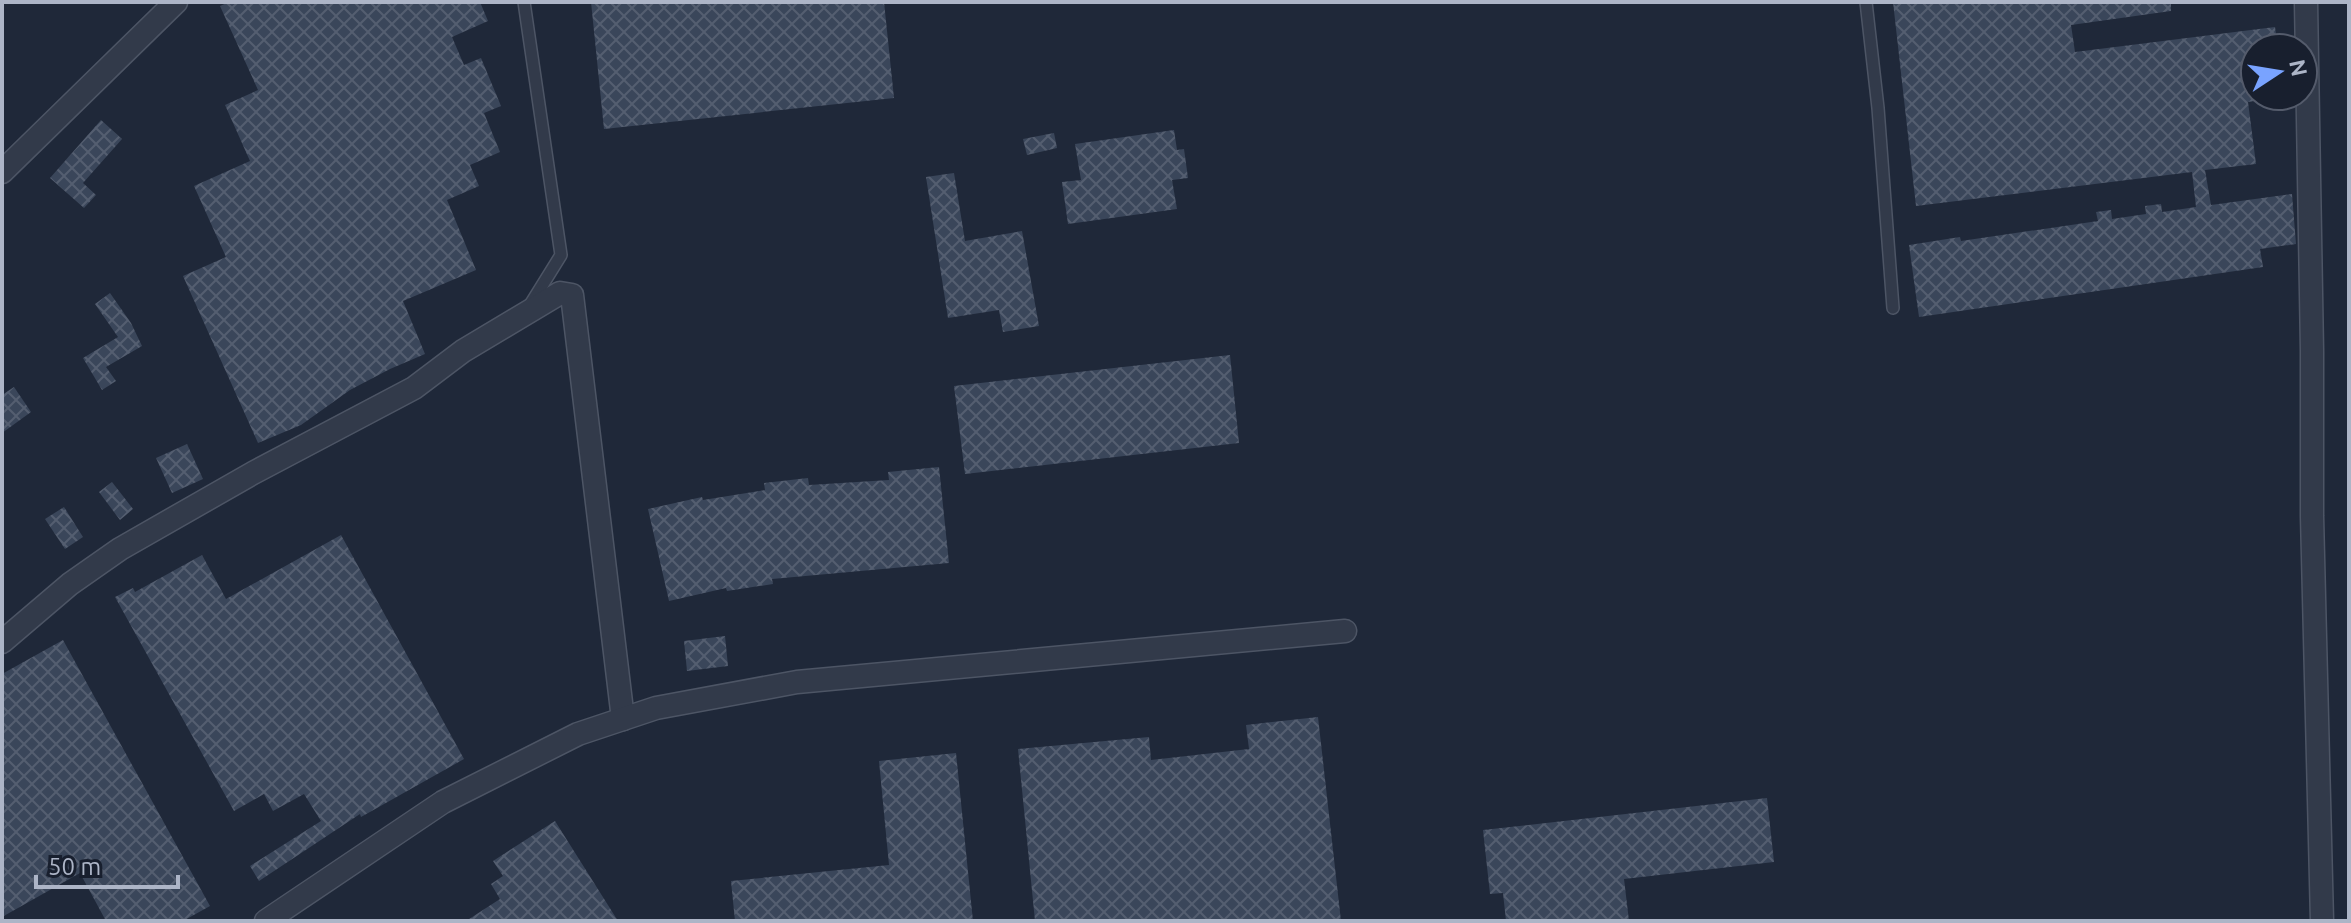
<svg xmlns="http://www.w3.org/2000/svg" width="2351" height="923" viewBox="0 0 2351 923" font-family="Ubuntu,sans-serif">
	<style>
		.building { fill: url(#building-cross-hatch) }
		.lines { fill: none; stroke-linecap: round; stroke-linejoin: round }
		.service-casing { stroke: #4d5565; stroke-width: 14 }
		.minor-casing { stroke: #4d5565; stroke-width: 25 }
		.service { stroke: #323a4a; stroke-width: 11 }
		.minor { stroke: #323a4a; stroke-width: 22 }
	</style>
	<defs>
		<pattern id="building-cross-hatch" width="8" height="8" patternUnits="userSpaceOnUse" patternTransform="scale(2)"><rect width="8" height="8" fill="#3a465a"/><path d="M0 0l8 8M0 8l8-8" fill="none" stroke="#545e70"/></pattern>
	</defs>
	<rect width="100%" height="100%" fill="#1f2839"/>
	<!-- building -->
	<g class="building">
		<path d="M229,2h251l8,19 -36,16 12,28 17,-7 20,48 -17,7 16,39 -30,13 9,21 -32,14 29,70 -73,31 22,53 -35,15 -40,21 -49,35 -43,18 -75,-167 43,-19 -32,-71 56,-25 -25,-56 33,-15 -38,-84z"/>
		<path d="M591,2h293l10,96 -290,31z"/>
		<path d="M1893,2h278v9l-100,14 4,27 200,-25 3,21h-23v53l-7,1 8,62 -51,6 6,35 81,-11 4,50 -36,5 3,18 -344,50 -10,-72 51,-8 1,4 137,-20 -2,-9 15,-2 1,9 34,-5 -1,-8 16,-2 1,8 34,-5 -4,-35 -276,34z"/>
		<path d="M101,120l21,19 -39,44 13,12 -12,13 -34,-30z"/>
		<path d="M1174,130l3,20 7,-1 4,29 -16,2 5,29 -109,15 -6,-42 19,-2 -6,-36z"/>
		<path d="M1054,133l3,15 -30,7 -4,-16z"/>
		<path d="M954,173l11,68 57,-10 17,95 -36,6 -4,-22 -51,8 -22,-141z"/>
		<path d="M110,293l21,30 11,23 -36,21 10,14 -14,9 -19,-32 35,-21 -23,-33z"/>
		<path d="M1230,355l9,88 -274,31 -11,-88z"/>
		<path d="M14,387l17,25 -29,21v-38z"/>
		<path d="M187,444l16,35 -31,14 -16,-35z"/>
		<path d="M939,467l10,96 -177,16 1,5 -46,7 -1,-3 -57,13 -21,-92 54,-12 1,3 62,-10 -1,-7 44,-5 1,7 80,-5 -1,-8z"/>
		<path d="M112,482l21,27 -13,11 -21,-28z"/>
		<path d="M64,507l19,30 -18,12 -20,-30z"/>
		<path d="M341,535l123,224 -103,58 -1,-3 -101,67 -9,-15 71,-45 -17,-27 -31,17 -9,-17 -30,17 -119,-214 18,-9 2,4 67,-37 24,44z"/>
		<path d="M725,636l3,30 -41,5 -3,-30z"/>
		<path d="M63,640l147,266 -27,15h-77l-26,-48 -78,44v-243z"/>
		<path d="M1318,717l23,204h-306l-17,-172 131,-12 2,23 98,-11 -3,-24z"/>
		<path d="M956,753l17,168h-238l-4,-40 158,-16 -10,-104z"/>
		<path d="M1767,798l7,64 -150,17 5,42h-123l-3,-28 -13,1 -7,-64z"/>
		<path d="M555,821l63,100h-152l34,-22 -9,-15 12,-8 -10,-15z"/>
	</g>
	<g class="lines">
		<defs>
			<g id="service">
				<path d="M524,2l37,253 -31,50"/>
				<path d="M1866,2l12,106 15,200"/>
			</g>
			<g id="minor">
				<path d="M2306,2l6,349v165l10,405"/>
				<path d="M2,172l174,-170"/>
				<path d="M2,642l68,-58 50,-35 133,-76 161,-85 49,-37 97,-58 12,2 51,424"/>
				<path d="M266,921l177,-119 135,-68 78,-26 141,-26 548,-51"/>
			</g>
		</defs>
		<!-- service casing -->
		<use href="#service" class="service-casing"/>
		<!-- minor casing -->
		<use href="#minor" class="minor-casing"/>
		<!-- service -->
		<use href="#service" class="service"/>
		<!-- minor -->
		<use href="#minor" class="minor"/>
	</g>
	<!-- border -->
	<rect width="2351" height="923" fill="none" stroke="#adb5c7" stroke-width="8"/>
	<!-- north arrow -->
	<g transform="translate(2279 72) rotate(78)"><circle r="38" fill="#181f2e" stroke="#545b6b" stroke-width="2"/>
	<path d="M0-6L14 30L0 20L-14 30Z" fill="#79a3ff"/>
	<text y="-12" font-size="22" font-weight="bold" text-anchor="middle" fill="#adb5c7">N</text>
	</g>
	<!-- scale -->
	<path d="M36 875v12h142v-12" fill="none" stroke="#adb5c7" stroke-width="4"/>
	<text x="48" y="875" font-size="24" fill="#adb5c7" stroke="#181f2e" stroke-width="6" paint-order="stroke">50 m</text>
</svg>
